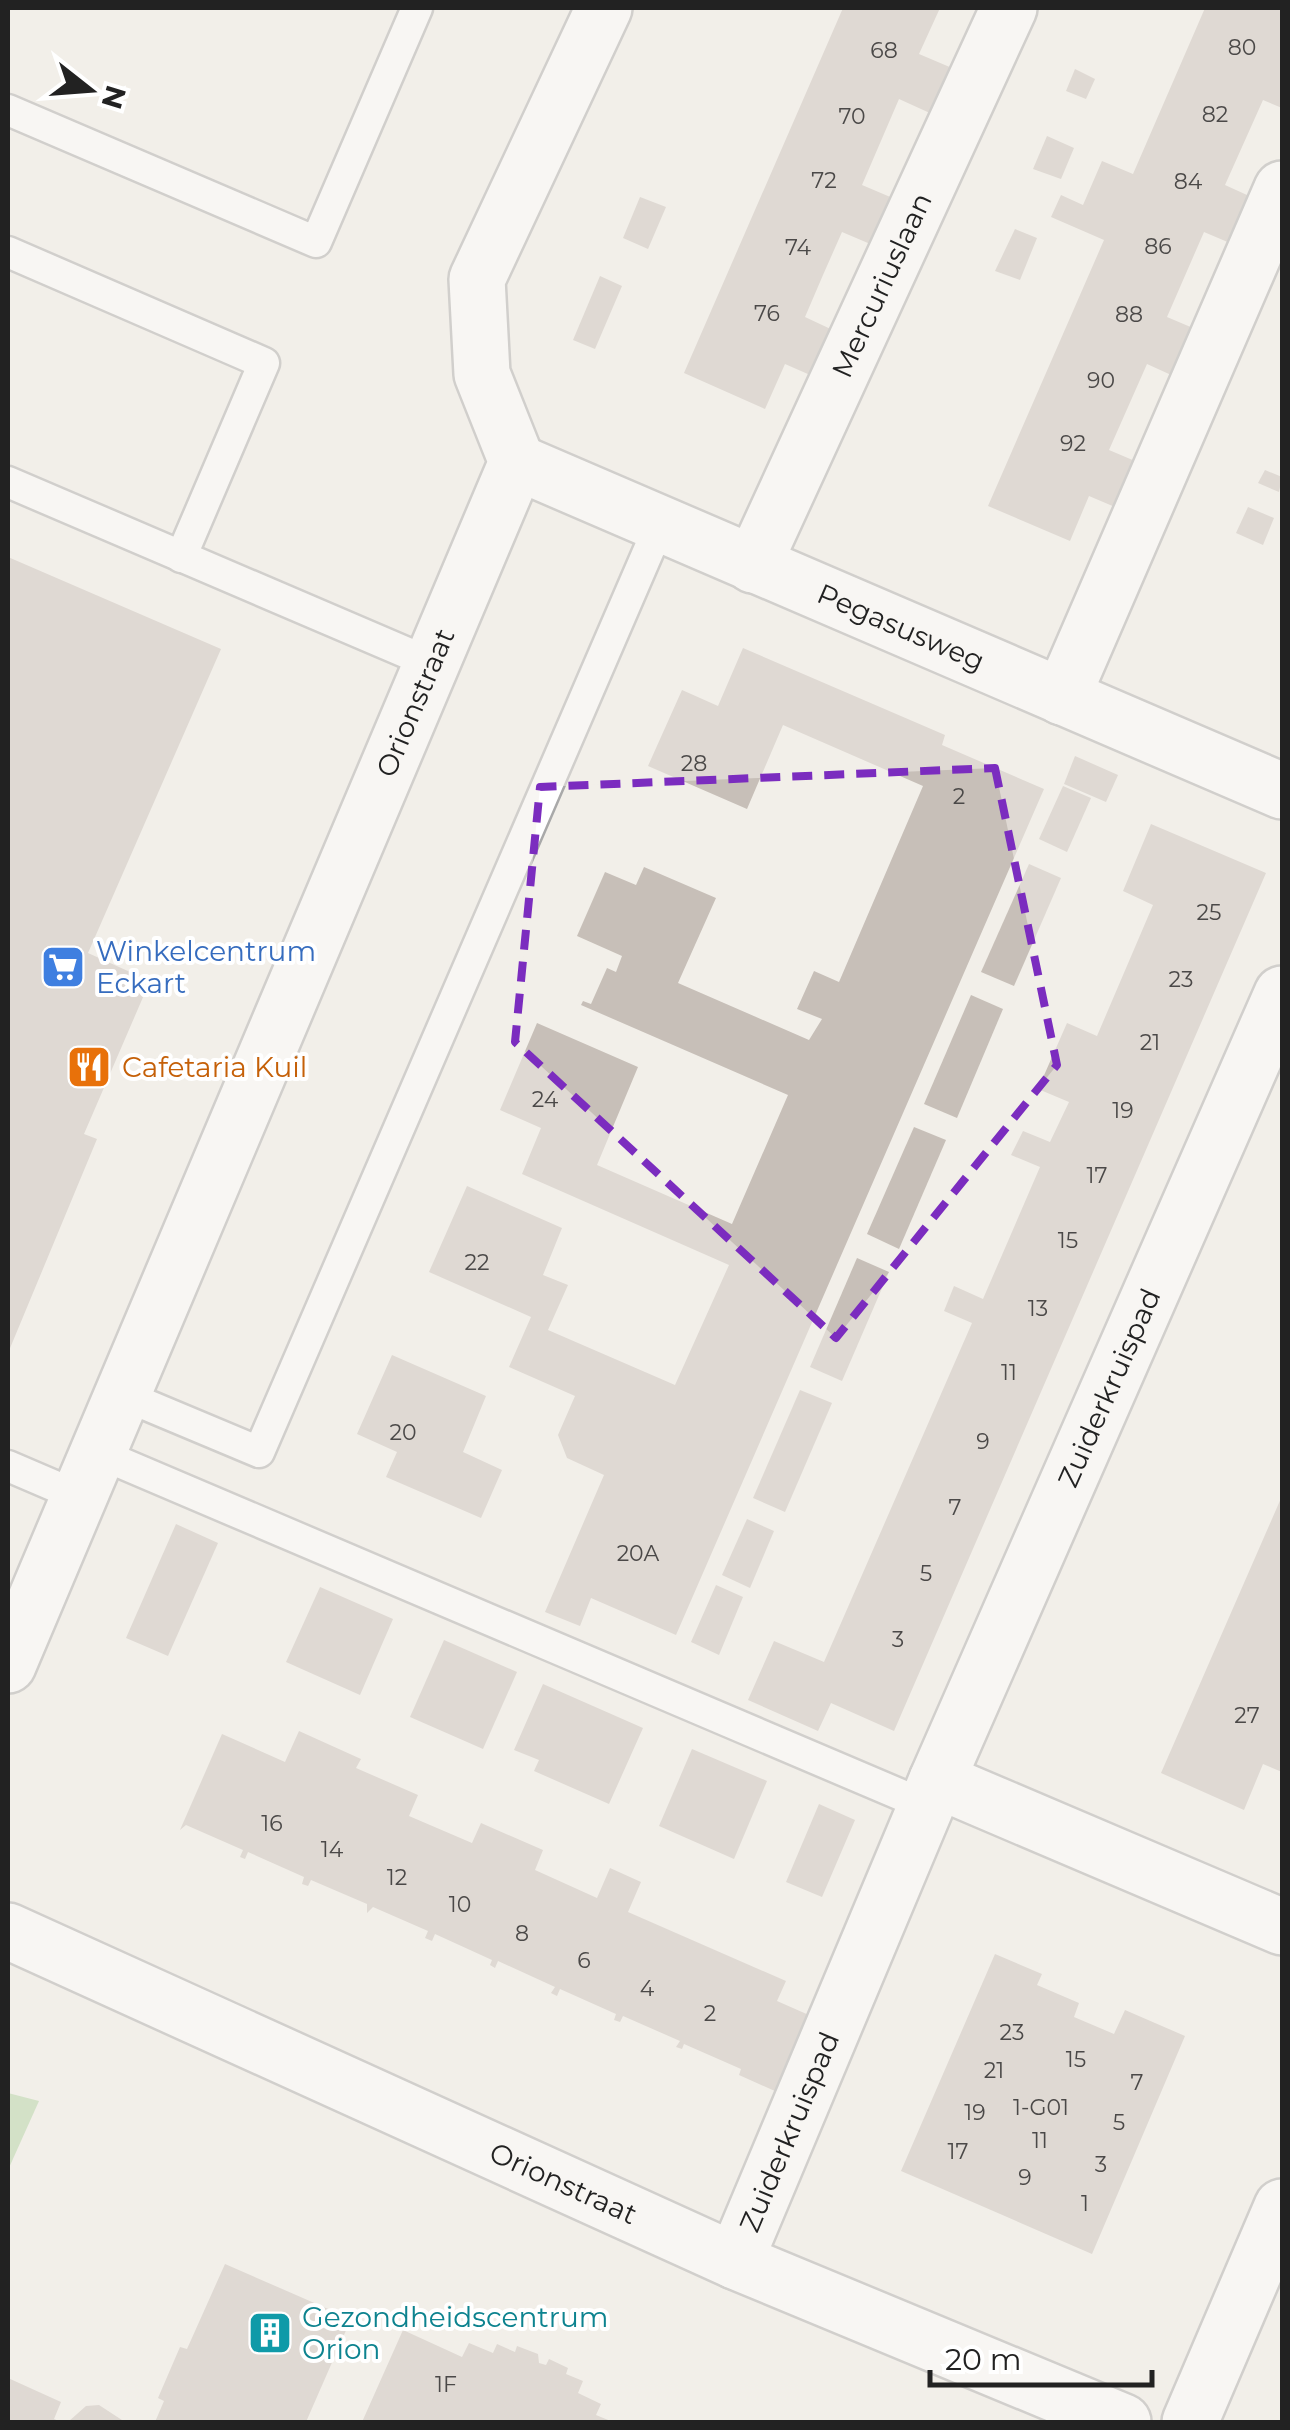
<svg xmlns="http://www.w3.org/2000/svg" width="1290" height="2430" viewBox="0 0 1290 2430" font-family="Montserrat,sans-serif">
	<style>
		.forest { fill: #add19e }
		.building { fill: #c7bfb8 }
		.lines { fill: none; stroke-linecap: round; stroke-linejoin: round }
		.lane-casing { stroke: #a9a9a9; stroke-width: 35 }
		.street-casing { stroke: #a9a9a9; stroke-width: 60 }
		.lane { stroke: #fff; stroke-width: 30 }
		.street { stroke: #fff; stroke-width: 55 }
		.marked { fill: none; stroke: #7b2cbf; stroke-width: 8; stroke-dasharray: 20 12; stroke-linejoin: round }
		.labels { text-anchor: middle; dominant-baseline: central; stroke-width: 8; stroke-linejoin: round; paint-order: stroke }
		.number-label { font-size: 22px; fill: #4b4948 }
		.street-label { font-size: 28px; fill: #222; stroke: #fff }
		.shop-label { font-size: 28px; fill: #366cbe; stroke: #fff; text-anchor: start }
		.food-label { font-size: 28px; fill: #c56008; stroke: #fff; text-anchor: start }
		.culture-label { font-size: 28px; fill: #0d838f; stroke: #fff; text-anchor: start }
	</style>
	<rect width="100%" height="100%" fill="#f2efe9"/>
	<!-- forest -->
	<path class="forest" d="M8,2093l31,8 -31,69z"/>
	<!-- building -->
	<g class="building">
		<path d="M843,8h97l-21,46 33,14 -20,46 -33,-15 -37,86 33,14 -20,47 -33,-14 -19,43 -18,42 32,15 -20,46 -32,-14 -20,45 -81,-36z"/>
		<path d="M1205,8h77v100l-19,-8 -38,85 33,15 -21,46 -33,-14 -37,85 33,14 -20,48 -33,-15 -38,86 33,14 -20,46 -33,-14 -19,45 -82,-35 116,-266 -53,-23 10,-22 22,10 19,-44 31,13z"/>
		<path d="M1075,69l20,10 -9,20 -20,-8z"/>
		<path d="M1047,136l27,12 -13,31 -28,-10z"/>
		<path d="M640,197l26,10 -18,42 -25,-11z"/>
		<path d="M1015,229l22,9 -17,42 -25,-9z"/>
		<path d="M600,276l22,10 -27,63 -22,-9z"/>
		<path d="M1265,470l17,7 -3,15 -21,-9z"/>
		<path d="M1248,507l26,11 -11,27 -27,-12z"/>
		<path d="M8,557l213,92 -133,304 62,28 -66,153 13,5 -89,214z"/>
		<path d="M743,648l202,87 -3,10 102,44 -368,846 -85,-37 -11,28 -35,-14 59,-137 -37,-17 -9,-23 17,-39 -66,-29 22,-50 -102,-45 38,-86 95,42 -19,47 25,10 -20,45 127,55 54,-120 -207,-91 19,-46 -41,-18 37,-87 101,44 -41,98 135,59 56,-129 -207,-90 2,-4 8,3 16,-36 9,4 6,-16 -45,-20 28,-64 31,13 8,-18 72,31 -38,85 131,57 13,-21 -25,-10 17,-38 25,11 84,-196 -140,-61 -36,84 -99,-43 34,-76 36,16z"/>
		<path d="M1075,756l43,19 -12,27 -42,-18z"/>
		<path d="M1063,786l28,12 -24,54 -28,-13z"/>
		<path d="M1151,824l115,49 -372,858 -63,-28 -13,28 -70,-31 26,-59 50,21 148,-339 -28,-12 10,-25 29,13 57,-132 -29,-12 12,-24 27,11 19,-40 -31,-13 29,-66 30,13 56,-131 -30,-14z"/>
		<path d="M1029,864l32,14 -47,108 -33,-14z"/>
		<path d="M971,995l32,14 -46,109 -33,-14z"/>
		<path d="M914,1127l32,13 -47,109 -32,-15z"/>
		<path d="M857,1258l32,14 -47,109 -32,-14z"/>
		<path d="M392,1355l94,41 -23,56 39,18 -21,48 -95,-41 11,-25 -40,-18z"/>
		<path d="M800,1390l32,13 -47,109 -32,-14z"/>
		<path d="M1282,1496v276l-19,-8 -19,46 -83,-37z"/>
		<path d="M747,1519l27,12 -24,57 -28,-13z"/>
		<path d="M176,1524l42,19 -50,113 -42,-18z"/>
		<path d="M716,1585l27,12 -24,58 -28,-13z"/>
		<path d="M320,1587l73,32 -33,76 -74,-33z"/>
		<path d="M444,1640l73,32 -34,77 -73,-32z"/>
		<path d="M543,1684l100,44 -34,76 -75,-33 5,-11 -25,-10z"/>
		<path d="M299,1731l62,28 -5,9 62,27 -9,21 63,27 9,-20 62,27 -8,20 62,28 13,-30 31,14 -13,30 158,69 -9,20 50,22 -32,77 -56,-25 2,-6 -57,-25 -2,5 -6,-2 4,-6 -57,-25 -3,6 -6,-2 2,-6 -56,-25 -3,7 -6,-3 4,-6 -57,-26 -3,7 -5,-3 2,-5 -57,-26 -3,7 -7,-3 3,-7 -55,-24 -6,6v-9l-56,-24 -3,6 -6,-2 2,-7 -56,-25 -3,7 -5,-2 3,-7 -57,-25 -6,5 42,-96 63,28z"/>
		<path d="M692,1749l75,32 -33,78 -75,-33z"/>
		<path d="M819,1804l36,16 -33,77 -36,-15z"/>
		<path d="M995,1954l47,20 -5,11 42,18 -5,14 40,17 11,-24 60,26 -93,218 -191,-83z"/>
		<path d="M225,2264l126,55 -45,103h-151l9,-21 -6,-3 22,-51 7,2z"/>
		<path d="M403,2330l59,27 7,-14 24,10 4,-9 18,8 2,-6 21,8 1,9 7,2 3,-6 19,9 -2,6 17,7 -5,12 23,11 -5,11 17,7h-251z"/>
		<path d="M8,2378l53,24 -7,17 7,3h-53z"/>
		<path d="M99,2405l26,17h-57l18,-16z"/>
	</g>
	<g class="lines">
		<defs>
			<g id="lane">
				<path d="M8,110l308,132 101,-234"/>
				<path d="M8,252l256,111 -83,194"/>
				<path d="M8,482l425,182"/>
				<path d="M123,1395l136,57 402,-930"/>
				<path d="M98,1453l829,353"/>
				<path d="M8,1466l70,30"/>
			</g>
			<g id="street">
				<path id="s1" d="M517,462l765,329"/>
				<path id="s2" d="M753,565l256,-557"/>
				<path d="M1062,697l220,-508"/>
				<path id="s3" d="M8,1665l509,-1203 -35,-88 -5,-95 127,-271"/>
				<path d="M937,1780l345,147"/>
				<path id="s4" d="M8,1931l727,330 388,161"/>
				<path id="s5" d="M735,2261l202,-481 345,-786"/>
				<path d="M1190,2422l92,-215"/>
			</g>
		</defs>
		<!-- lane casing -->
		<use href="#lane" class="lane-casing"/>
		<!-- street casing -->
		<use href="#street" class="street-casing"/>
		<!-- lane -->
		<use href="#lane" class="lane"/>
		<!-- street -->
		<use href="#street" class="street"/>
	</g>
	<!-- marked area -->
	<path d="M0 0H1290V2430H0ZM995,768l62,297 -221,273 -321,-296 25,-255z" fill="#f2efe9" fill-opacity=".55" fill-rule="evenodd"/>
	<path class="marked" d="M995,768l62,297 -221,273 -321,-296 25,-255z"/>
	<!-- icons -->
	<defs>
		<symbol id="supermarket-square" viewBox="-11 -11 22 22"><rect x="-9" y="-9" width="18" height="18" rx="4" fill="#3f7fe0" stroke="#fff"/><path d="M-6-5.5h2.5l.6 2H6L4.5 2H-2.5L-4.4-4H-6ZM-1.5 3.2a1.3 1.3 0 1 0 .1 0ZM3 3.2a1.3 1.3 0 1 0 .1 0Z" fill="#fff"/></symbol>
		<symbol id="restaurant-square" viewBox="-11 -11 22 22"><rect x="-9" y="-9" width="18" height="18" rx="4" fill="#e8710a" stroke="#fff"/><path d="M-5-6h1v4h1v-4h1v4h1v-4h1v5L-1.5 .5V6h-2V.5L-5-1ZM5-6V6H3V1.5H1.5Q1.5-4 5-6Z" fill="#fff"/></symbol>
		<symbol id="building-square" viewBox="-11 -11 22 22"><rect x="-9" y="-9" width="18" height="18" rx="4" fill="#0f9aa8" stroke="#fff"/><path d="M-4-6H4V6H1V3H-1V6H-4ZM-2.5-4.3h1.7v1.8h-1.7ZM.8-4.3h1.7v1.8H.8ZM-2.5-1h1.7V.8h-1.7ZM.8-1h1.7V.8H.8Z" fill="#fff"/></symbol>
	</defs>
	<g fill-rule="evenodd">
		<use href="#supermarket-square" x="38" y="942" width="50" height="50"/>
		<use href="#restaurant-square" x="64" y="1042" width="50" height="50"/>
		<use href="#building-square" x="245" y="2308" width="50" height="50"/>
	</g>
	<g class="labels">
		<!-- number labels -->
		<g class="number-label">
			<text x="1242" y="47">80</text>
			<text x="884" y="50">68</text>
			<text x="1215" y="114">82</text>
			<text x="852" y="116">70</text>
			<text x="824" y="180">72</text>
			<text x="1188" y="181">84</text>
			<text x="1158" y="246">86</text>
			<text x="798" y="247">74</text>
			<text x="767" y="313">76</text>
			<text x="1129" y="314">88</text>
			<text x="1101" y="380">90</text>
			<text x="1073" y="443">92</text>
			<text x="694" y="763">28</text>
			<text x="959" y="796">2</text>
			<text x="1209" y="912">25</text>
			<text x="1181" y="979">23</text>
			<text x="1150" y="1042">21</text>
			<text x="545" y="1099">24</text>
			<text x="1123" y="1110">19</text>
			<text x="1097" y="1175">17</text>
			<text x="1068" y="1240">15</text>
			<text x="477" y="1262">22</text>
			<text x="1038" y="1308">13</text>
			<text x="1009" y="1372">11</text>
			<text x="403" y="1432">20</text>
			<text x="983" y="1441">9</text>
			<text x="955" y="1507">7</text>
			<text x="638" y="1553">20A</text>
			<text x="926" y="1573">5</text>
			<text x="898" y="1639">3</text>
			<text x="1247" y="1715">27</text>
			<text x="272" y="1823">16</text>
			<text x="332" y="1849">14</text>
			<text x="397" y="1877">12</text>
			<text x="460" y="1904">10</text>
			<text x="522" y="1933">8</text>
			<text x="584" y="1960">6</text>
			<text x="647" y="1988">4</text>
			<text x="710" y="2013">2</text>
			<text x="1012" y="2032">23</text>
			<text x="1076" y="2059">15</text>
			<text x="994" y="2070">21</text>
			<text x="1137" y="2082">7</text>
			<text x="1041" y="2107">1-G01</text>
			<text x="975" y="2112">19</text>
			<text x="1119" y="2122">5</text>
			<text x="1040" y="2140">11</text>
			<text x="958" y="2151">17</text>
			<text x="1101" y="2164">3</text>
			<text x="1025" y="2177">9</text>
			<text x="1085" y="2203">1</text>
			<text x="446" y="2384">1F</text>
		</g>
		<!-- street labels -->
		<g class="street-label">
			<text stroke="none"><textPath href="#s2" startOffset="308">Mercuriuslaan</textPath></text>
			<text stroke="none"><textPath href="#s1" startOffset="418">Pegasusweg</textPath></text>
			<text stroke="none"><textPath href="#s3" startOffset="1045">Orionstraat</textPath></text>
			<text stroke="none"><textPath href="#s5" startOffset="950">Zuiderkruispad</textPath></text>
			<text stroke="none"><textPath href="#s5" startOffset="140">Zuiderkruispad</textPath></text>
			<text stroke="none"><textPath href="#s4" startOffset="610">Orionstraat</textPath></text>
		</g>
		<!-- shop labels -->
		<g class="shop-label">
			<text x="96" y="951">Winkelcentrum<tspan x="96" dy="32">Eckart</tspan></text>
		</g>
		<!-- food labels -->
		<g class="food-label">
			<text x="122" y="1067">Cafetaria Kuil</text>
		</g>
		<!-- culture labels -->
		<g class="culture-label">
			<text x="302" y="2317">Gezondheidscentrum<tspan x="302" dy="32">Orion</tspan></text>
		</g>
	</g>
	<!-- border -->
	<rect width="1290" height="2430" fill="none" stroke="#222222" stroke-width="20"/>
	<!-- north arrow -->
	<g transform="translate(90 90) rotate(107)" stroke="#ffffff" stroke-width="8" paint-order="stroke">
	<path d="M0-8L18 38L0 25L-18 38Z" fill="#222222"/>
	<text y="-15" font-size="28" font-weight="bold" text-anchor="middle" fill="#222222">N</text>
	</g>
	<!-- scale -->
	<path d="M930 2370v15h222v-15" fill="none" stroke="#222222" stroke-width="5"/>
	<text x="945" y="2370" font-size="30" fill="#222222" stroke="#ffffff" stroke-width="8" paint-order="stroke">20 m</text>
</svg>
